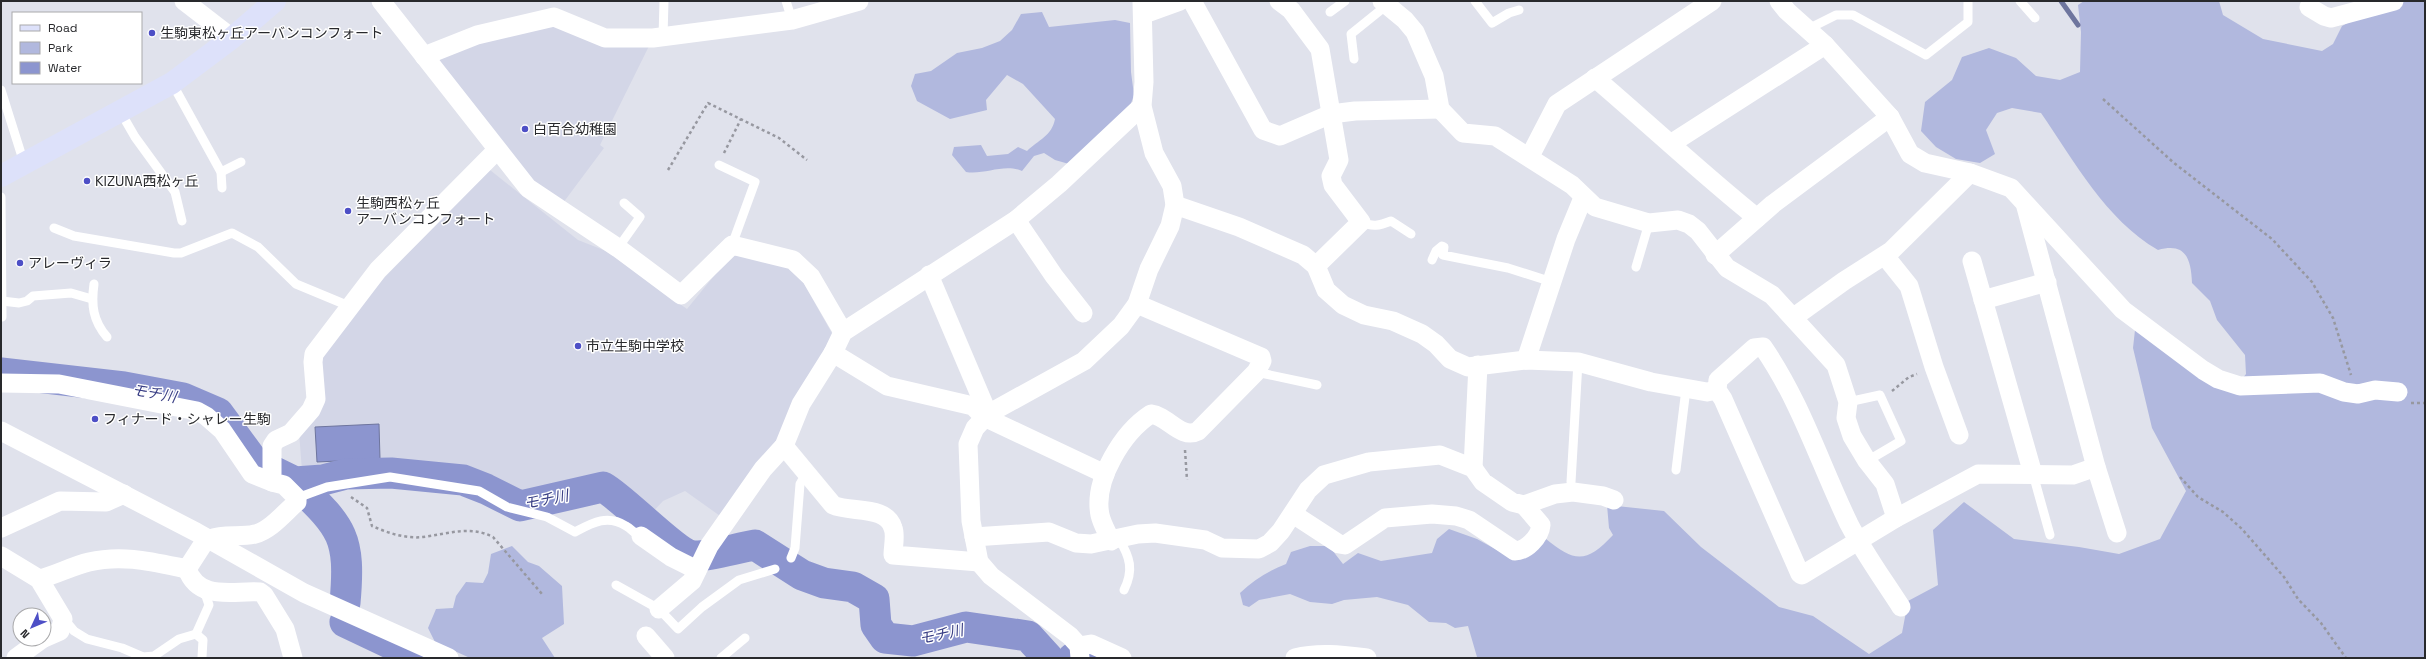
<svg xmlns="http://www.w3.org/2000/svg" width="2426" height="659" viewBox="0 0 2426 659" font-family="'Space Grotesk','Noto Sans JP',sans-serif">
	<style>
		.built { fill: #d3d6e7 }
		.green { fill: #b1b8de }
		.water { fill: #8c95cf; stroke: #6e759e }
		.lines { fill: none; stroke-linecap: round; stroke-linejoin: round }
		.stream { stroke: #6e759e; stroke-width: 5 }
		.river { stroke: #8c95cf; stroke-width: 31 }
		.path { stroke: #9798a0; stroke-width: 2.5; stroke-dasharray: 3 3; stroke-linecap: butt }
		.lane { stroke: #fff; stroke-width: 9 }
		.street { stroke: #fff; stroke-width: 19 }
		.secondary { stroke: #dde1fa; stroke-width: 22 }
		.poi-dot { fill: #4d4fc6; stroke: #fff; stroke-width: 1.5 }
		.labels { text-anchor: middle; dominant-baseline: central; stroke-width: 3; stroke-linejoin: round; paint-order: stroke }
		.poi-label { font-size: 14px; fill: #28292c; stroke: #fff; text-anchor: start }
		.water-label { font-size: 15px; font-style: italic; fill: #3b4086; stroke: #fff }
	</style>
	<rect width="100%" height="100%" fill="#e0e2ec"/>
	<!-- built -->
	<g class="built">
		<path d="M552,22l99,20 -51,103 4,3 -41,55 -20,-11 -107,-130 36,-21z"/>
		<path d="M490,170l88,70 28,11 81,58 44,-54 48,7 14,8 10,12 31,55 -49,93 -62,88 -38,-27 -22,10 -14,15 -40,-32 -9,-2 -74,20 -66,-28 -76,-8 -82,5 -3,-39 21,-78 63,-75z"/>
	</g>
	<!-- green -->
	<g class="green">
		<path d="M2084,1h135l4,14 40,24 59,12 11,-7 9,-18 19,-10 45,-15h19v657h-944l-4,-1 -9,-31 -13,2 -9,-5 -17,-1 -21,-17 -31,-8 -33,3 -12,4 -22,-2 -20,-8 -31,6 -10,7 -6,-2 -3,-12c14,-13 28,-22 46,-29l5,-12 19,-6h19l14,18 15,-11 23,8 51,-8 5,-14 12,-10 28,10 29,16 30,-6 10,-10c29,24 41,24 67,-4l-4,-7 -2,-23 57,6 37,36 78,60 34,9 56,38 33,-21 6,-32 30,-16 -5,-55 31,-28 50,37 65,8 40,7 41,-15 26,-48 -34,-63 -19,-80 2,-18 99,59 12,-15 -1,-19 -28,-35 -7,-19 -18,-18c-1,-24 -6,-41 -34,-33 -53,-31 -83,-88 -117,-137l-29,-5 -15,5 -11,17 9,24 -15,9 -24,-4 -20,-12 -15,-16 4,-29 27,-22 10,-23 27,-9 27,10 20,18 24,4 20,-8 1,-40 -3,-27z"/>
		<path d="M1042,12l7,15 66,-7 15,3 1,49 3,23 -5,14 -60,55 -14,-4 -11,-7 -10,3 -12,15c-18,-8 -37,4 -56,1l-14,-17 2,-8 27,-2 6,11 21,-2 10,-7 9,4c11,-11 25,-15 28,-32l-32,-35 -16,-9 -21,25 1,10 -37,9 -33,-18 -6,-15 4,-12 16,-3 26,-18 25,-5 18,-7 12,-11 9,-16z"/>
		<path d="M512,546l16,16 11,4 23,20 2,38 -22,14 13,20h-85l-35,-16 -7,-14 8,-19 17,-1 3,-12 10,-14 17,1 5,-10 3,-19z"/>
	</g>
	<!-- water -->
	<path class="water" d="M379,424l1,35 -63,3 -2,-35z"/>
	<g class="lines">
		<!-- stream -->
		<path class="stream" d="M2061,1l17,24"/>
		<!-- river -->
		<g class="river">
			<path d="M1,373l123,14 59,11 35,15 36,49 41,20 28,-2 23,-6 45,-1 72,7 23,9 34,17 83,-19c22,12 74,69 92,69 17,0 42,-8 60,-11l47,30 22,8 29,4 21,12 2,26 9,13 28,3 53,-14 62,9 20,22"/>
			<path d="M295,482c47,46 56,53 50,121"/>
			<path d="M345,622l76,36"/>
			<path d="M1073,658l15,-4 11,4"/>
		</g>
		<!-- path -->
		<g class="path">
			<path d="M2103,99l71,64 98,76 40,43 21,36 18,57"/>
			<path d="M724,153l17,-34"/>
			<path d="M668,170l40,-67 71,35 28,22"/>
			<path d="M1892,391l17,-14 8,-3"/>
			<path d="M2411,403h14"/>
			<path d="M1185,450l2,30"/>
			<path d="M2180,477l18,20 25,15 19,17 42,48 14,22 23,24 25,35"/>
			<path d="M351,497l16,11 5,18c16,7 34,13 51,11 25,-3 47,-12 70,0l49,57"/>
		</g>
		<!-- lane -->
		<g class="lane">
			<path d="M786,1l6,19"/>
			<path d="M1475,1l17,22 17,-10 10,-3"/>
			<path d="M2020,1l15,17"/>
			<path d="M1330,12l15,-11"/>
			<path d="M1808,29l28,-14h17l73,40 42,-33v-21"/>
			<path d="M663,37l1,-36"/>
			<path d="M1354,59l-3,-25 36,-29"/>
			<path d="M172,83l49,89 1,16"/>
			<path d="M1,90l23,73"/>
			<path d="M120,111l15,26 40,55 7,29"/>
			<path d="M719,165l36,17 -23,63"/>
			<path d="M221,172l20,-10"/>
			<path d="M1,197l1,120"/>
			<path d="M1361,222c11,5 18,4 30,-1l20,13"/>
			<path d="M54,228l20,8 100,17h7l51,-20 26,14 38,37 53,22"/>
			<path d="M618,248l22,-31 -16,-14"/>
			<path d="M1432,260l4,-9 6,-5 2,1 -1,8 65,13 44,14"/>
			<path d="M1636,267l13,-44"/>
			<path d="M94,284c-3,21 -1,37 13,53"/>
			<path d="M2,301l17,2 8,-2 6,-5 38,-3 21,6"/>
			<path d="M1256,372l61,13"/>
			<path d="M1848,402l32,-7 21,46 -34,20"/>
			<path d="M1676,470l10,-81"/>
			<path d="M2033,474l17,61"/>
			<path d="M1571,482l7,-120"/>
			<path d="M297,498l30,-11 63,-10 89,14 28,16 40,10 28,15c17,-9 32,-18 51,-6 6,3 8,8 15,10"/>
			<path d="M1119,539c11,18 15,31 5,51"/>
			<path d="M791,558l4,-10 5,-64 7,-12"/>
			<path d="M616,585l43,24 19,20 24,-22 37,-27 36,-11"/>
			<path d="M64,619l10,12 13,8 35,9 21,9 11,-1 25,-17 17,-5 7,6 -1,17"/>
			<path d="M196,634l13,-29 -3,-9 -5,-5"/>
			<path d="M721,658l24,-20"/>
		</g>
		<!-- street -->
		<g class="street">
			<path d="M184,1l48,37"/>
			<path d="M381,1l147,187 90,60 63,47 51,-50 61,15 18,17 32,55"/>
			<path d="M1192,1l71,129 17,6 51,-22 24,-3 85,-2"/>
			<path d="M1279,1l12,9 29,39 19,111 -8,16 2,9 28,37 -45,44"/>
			<path d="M1382,1l23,19 10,12 19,44 6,33 23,24 32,3 77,49 23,22 54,16 29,-3 11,4 9,7 29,37 45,27 64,70 12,37 -2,16 6,18 15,25 18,23 11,34"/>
			<path d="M1779,1l8,10 38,34 65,72 20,37 15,9 45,10 41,15 112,122 80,60 15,9 22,7 80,-3 24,9 14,2 17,-4 23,2"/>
			<path d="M2309,7l15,9 7,2 63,-17"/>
			<path d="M1144,14l36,-13"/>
			<path d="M424,56l53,-21 77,-18 51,21h48l139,-18 67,-19"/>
			<path d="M1595,78c54,46 106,95 162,140"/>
			<path d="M1672,143l153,-98"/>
			<path d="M1530,156l27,-52 155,-103"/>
			<path d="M1175,205l64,22 64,28 13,11 10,24 17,15 21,10 29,6 29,13 14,10 14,15 18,8 58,-7 52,2 73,20 56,10 10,-2"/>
			<path d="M2026,207l70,260 21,66"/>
			<path d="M1016,220l38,56 29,37"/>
			<path d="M1715,255l58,-51 117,-87"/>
			<path d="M1885,256l24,30 25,81 25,68"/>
			<path d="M1972,261l61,213"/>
			<path d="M929,275l59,139"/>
			<path d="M1983,300l64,-18"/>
			<path d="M1794,317l50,-36 47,-30 79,-78"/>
			<path d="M833,353l54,33 86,20 11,11 121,57"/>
			<path d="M1526,360l40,-121 17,-41"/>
			<path d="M1,383l58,1 138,27 9,5 16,14 30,44 20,8"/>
			<path d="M1,431l195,101 108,61 145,65"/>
			<path d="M784,446l49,59c17,8 54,0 60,23 3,7 0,19 0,27l86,7"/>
			<path d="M1473,468l5,-103"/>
			<path d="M1293,514l46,30 6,1 40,-27 47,-4 24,2 13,4 46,31c11,0 25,-14 26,-26l-17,-20"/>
			<path d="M1,528l59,-27 46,1 18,-8"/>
			<path d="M641,536l30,21 26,13"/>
			<path d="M974,537l75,-5 27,11 15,1 47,-10 17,-1 50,7 17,8 37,1 11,-6 11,-12 27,-41 16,-15 45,-13 71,-7 33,13 10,14 29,20 12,3 31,-11 18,-2 30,4 11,4"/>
			<path d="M210,539c15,-6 30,-1 45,-5 16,-4 30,-22 42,-32v-4l-13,-13 -12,-3v-36l4,-6 15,-7 20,-23 5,-11 -3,-37 1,-8 64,-84 119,-120"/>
			<path d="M1111,541c-4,-9 -9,-17 -11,-26 -7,-35 23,-83 51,-101 17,2 30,26 47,17l58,-59 6,-11 -1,-4 -124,-53"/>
			<path d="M1,556l38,23 24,40 -3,12 -16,7"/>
			<path d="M187,569c12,33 47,21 73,23l4,3 21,34 8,29"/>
			<path d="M39,579c17,-4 33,-13 50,-17 34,-8 64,0 98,7l20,-31"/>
			<path d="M1901,607c-18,-28 -37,-54 -52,-83 -29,-60 -48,-122 -86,-177l-9,1 -36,32 -1,10 6,9 77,175 2,1 94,-57 82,-44 95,1 23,-8"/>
			<path d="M659,609l33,-28 17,-35 54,-77 21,-23 17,-42 32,-51 10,-21 173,-112 43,-36 83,-78"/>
			<path d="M646,636l19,22"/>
			<path d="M1079,646l12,-2 31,14"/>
			<path d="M16,658l26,-19"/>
			<path d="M1080,658l-1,-12 -9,-10 -79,-60 -12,-14 -8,-41 -3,-77 7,-16 13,-14 96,-53 37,-35 16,-22 12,-35 21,-43 5,-21 -3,-19 -18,-33 -12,-47 2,-24 -2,-81"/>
			<path d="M1295,658c24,-6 47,-3 72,0"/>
		</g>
		<!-- secondary -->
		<path class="secondary" d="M1,176l171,-93 60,-45 43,-37"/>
	</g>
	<!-- markers -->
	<g class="poi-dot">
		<circle cx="152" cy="33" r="4"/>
		<circle cx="525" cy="129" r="4"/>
		<circle cx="87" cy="181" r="4"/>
		<circle cx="348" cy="211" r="4"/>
		<circle cx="20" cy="263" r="4"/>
		<circle cx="578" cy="346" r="4"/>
		<circle cx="95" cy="419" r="4"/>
	</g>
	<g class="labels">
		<!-- poi labels -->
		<g class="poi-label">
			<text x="160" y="33">生駒東松ヶ丘アーバンコンフォート</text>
			<text x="533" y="129">白百合幼稚園</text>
			<text x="95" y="181">KIZUNA西松ヶ丘</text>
			<text x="356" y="203">生駒西松ヶ丘<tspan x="356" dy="16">アーバンコンフォート</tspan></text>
			<text x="28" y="263">アレーヴィラ</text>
			<text x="586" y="346">市立生駒中学校</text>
			<text x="103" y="419">フィナード・シャレー生駒</text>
		</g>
		<!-- water labels -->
		<g class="water-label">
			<text transform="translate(154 393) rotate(10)">モチ川</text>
			<text transform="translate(546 499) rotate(-11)">モチ川</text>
			<text transform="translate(941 634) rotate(-12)">モチ川</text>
		</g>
	</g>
	<!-- border -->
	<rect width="2426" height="659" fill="none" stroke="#28292c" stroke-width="4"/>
	<!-- legend -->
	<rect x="12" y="12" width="130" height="72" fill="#ffffff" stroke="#a9a9ab"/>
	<rect x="20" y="25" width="20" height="6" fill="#dde1fa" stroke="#a9a9ab"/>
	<text x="48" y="32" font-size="12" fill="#28292c">Road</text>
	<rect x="20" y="42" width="20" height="12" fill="#b1b8de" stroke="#a9a9ab"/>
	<text x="48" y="52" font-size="12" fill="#28292c">Park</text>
	<rect x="20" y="62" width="20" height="12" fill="#8c95cf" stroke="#a9a9ab"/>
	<text x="48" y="72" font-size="12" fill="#28292c">Water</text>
	<!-- north arrow -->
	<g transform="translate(32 627) rotate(226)"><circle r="19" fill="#ffffff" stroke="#a9a9ab"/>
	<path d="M0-3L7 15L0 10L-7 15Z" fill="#4d4fc6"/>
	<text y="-6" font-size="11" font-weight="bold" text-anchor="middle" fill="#28292c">N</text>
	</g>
</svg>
